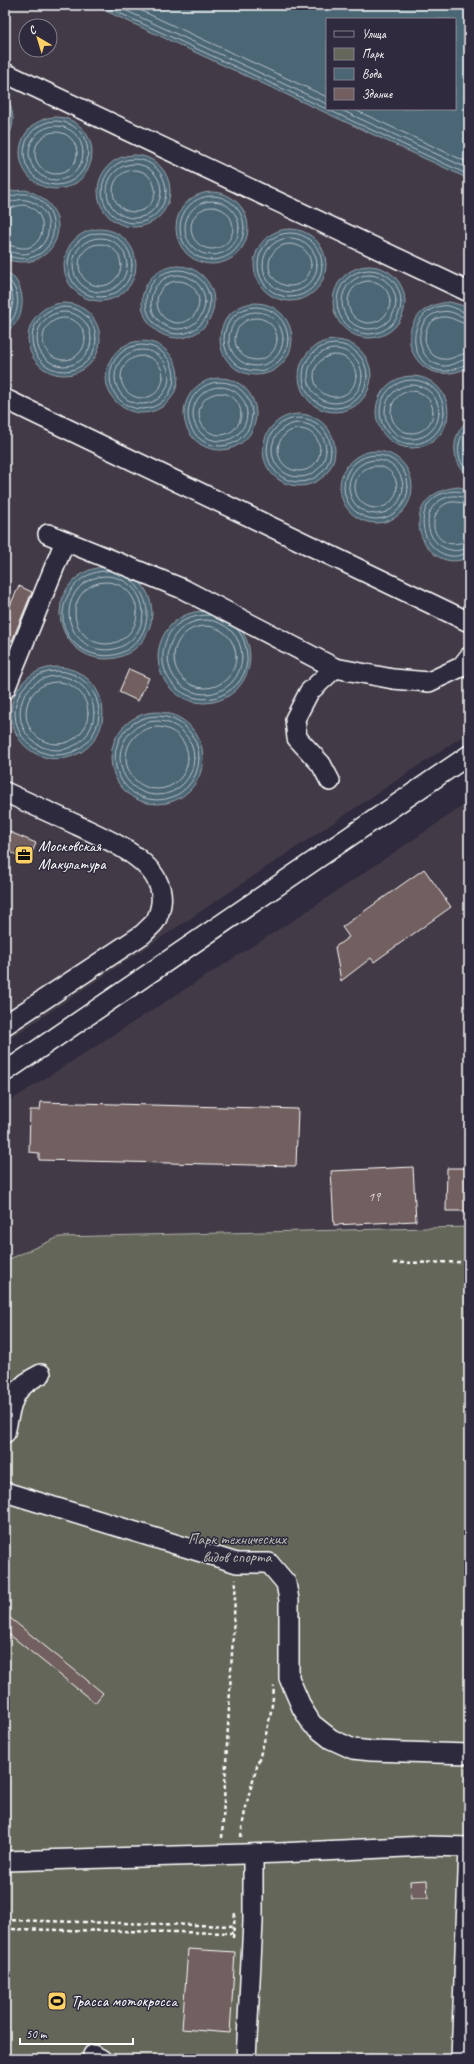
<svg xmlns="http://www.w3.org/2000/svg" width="474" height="2064" viewBox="0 0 474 2064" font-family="Caveat,sans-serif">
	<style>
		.built { fill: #433a47; fill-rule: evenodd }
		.green { fill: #636658; stroke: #b1b2ac }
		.water { fill: #4c6675; stroke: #94a3ac; fill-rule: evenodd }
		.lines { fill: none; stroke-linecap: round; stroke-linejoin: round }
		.shore { stroke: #b7c2c8; stroke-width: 1 }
		.building { fill: #725e5f; stroke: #fff }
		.minor-casing { stroke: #fff; stroke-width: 22 }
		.path { stroke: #fff; stroke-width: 2.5; stroke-dasharray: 4 3; stroke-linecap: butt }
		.minor { stroke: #2f2a3d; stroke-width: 19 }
		.labels { text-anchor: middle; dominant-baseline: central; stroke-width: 3; stroke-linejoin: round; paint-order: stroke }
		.number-label { font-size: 14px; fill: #dcd7d7 }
		.poi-label { font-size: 16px; fill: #fff; stroke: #2f2a3d; text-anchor: start }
		.park-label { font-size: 16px; fill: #b9bab4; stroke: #2f2a3d }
	</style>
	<rect width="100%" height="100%" fill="#2f2a3d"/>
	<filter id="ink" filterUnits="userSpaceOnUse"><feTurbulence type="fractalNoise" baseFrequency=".025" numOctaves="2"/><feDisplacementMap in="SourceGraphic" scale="8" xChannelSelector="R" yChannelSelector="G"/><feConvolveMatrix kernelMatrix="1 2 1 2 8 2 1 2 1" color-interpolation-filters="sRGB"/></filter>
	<g filter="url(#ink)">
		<!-- built -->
		<g class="built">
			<path d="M5,5h464v727l-464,310zM327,19h128v90h-128zM26,26h24v24h-24z"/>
			<path d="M469,802v425l-410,10 -54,24v-157l298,-190z"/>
			<path d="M369,2054l82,4 2,1h-87z"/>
		</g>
		<!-- green -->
		<path class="green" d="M469,1227v609h-4l-14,222 -82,-4 -3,5h-361v-798l54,-24z"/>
		<!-- water -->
		<g class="water">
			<path d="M93,5h376v174zM327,19h128v90h-128z"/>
			<path d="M5,94c9,15 12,33 0,46z"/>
			<circle cx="56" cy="153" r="36"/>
			<circle cx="134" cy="191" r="36"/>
			<path d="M26,190c56,18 32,87 -21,69v-64l7,-4z"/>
			<circle cx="212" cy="228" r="36"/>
			<circle cx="100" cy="265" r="36"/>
			<circle cx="290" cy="265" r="36"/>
			<circle cx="178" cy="302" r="36"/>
			<circle cx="369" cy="302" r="36"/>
			<path d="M5,270c3,3 7,6 10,9 12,16 9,44 -10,53z"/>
			<path d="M450,302l14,4 5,4v57c-61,31 -87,-60 -19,-65z"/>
			<circle cx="64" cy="339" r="36"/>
			<circle cx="256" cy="339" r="36"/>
			<circle cx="335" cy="376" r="36"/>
			<circle cx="142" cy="377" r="36"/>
			<circle cx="412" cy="412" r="36"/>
			<circle cx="220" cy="414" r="36"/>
			<circle cx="299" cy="450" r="36"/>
			<path d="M469,419v58c-19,-16 -19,-42 0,-58z"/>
			<circle cx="376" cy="487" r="36"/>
			<path d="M459,487l10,3v67c-46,23 -80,-64 -10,-70z"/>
			<circle cx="106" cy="613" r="46"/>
			<circle cx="204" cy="657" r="46"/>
			<circle cx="57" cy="713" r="46"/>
			<circle cx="157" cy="758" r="46"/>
		</g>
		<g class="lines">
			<!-- shore -->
			<g class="shore">
				<path d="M102,5l367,170"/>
				<path d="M114,5l213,99"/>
				<path d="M129,5l198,92"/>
				<path d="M339,109l130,60"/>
				<path d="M353,109l116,54"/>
				<circle cx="56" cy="153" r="32"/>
				<circle cx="56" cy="153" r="27"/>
				<circle cx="56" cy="153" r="21"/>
				<circle cx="134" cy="191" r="32"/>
				<circle cx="134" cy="191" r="27"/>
				<circle cx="134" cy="191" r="21"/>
				<circle cx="212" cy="228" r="32"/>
				<path d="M5,198c7,-1 13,-5 21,-4 34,6 38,57 3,64 -9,2 -15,-1 -24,-2"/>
				<circle cx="212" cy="228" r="27"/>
				<path d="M5,203c7,0 13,-5 21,-3 28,5 31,45 3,53 -9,3 -16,-2 -24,-2"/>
				<circle cx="212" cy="228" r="21"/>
				<path d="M5,209c6,0 12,-4 18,-4 24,2 26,37 4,43 -8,1 -14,-3 -22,-3"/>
				<circle cx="100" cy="265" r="32"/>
				<circle cx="290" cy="265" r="32"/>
				<circle cx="100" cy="265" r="27"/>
				<circle cx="290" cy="265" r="27"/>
				<circle cx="100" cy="265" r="21"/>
				<circle cx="290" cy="265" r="21"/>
				<circle cx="178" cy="302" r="32"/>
				<circle cx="369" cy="302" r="32"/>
				<circle cx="178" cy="302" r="27"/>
				<circle cx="369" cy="302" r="27"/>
				<path d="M5,276c17,14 17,37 0,52"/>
				<circle cx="178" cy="302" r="21"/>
				<circle cx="369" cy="302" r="21"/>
				<path d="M5,282c12,11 9,28 0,39"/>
				<circle cx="64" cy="339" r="32"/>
				<circle cx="256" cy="339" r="32"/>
				<circle cx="64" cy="339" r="27"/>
				<circle cx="256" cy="339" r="27"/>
				<path d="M469,313c-11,-1 -18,-11 -32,-6 -32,10 -29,61 6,64 10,1 17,-6 26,-7"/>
				<circle cx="64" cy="339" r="21"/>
				<circle cx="256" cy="339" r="21"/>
				<path d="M469,318c-11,-1 -17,-9 -29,-6 -29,5 -26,50 3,54 10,1 17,-7 26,-7"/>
				<path d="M469,324c-10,0 -16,-8 -27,-7 -23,4 -22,38 0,42 10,2 17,-6 27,-6"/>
				<circle cx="335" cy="376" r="32"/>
				<circle cx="142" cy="377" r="32"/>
				<circle cx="335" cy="376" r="27"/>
				<circle cx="142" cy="377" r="27"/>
				<circle cx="335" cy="376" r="21"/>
				<circle cx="142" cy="377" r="21"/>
				<circle cx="412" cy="412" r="32"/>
				<circle cx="220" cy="414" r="32"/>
				<circle cx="412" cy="412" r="27"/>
				<circle cx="220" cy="414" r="27"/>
				<circle cx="412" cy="412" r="21"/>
				<circle cx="220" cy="414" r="21"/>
				<circle cx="299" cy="450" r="32"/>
				<circle cx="299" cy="450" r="27"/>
				<path d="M469,424c-12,14 -16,35 0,48"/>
				<circle cx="299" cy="450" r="21"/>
				<circle cx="376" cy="487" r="32"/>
				<circle cx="376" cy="487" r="27"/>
				<circle cx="376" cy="487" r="21"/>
				<path d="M469,493c-8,-1 -13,-3 -21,-1 -36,6 -31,59 3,64 6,1 12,-2 18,-3"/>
				<path d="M469,498c-7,0 -14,-4 -21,-1 -29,7 -25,48 3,53 6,2 12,-1 18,-2"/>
				<path d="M469,504c-6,0 -12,-3 -18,-2 -19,4 -24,31 -6,40 8,4 15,0 24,0"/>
				<path d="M111,571c-46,-4 -68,60 -25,80 47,22 85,-38 43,-73"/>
				<circle cx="106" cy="613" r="37"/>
				<circle cx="106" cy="613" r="31"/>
				<path d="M210,615c-17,0 -36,6 -43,23 -20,48 38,83 72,44 5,-7 9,-17 8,-26 -1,-10 -3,-20 -11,-28"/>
				<circle cx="205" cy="657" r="37"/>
				<circle cx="205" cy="657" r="31"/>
				<circle cx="57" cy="713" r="42"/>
				<circle cx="57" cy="713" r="37"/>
				<circle cx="57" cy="713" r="31"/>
				<circle cx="157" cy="758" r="42"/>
				<circle cx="157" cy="758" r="37"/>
				<circle cx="157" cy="758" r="31"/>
			</g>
		</g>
		<!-- building -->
		<g class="building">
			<path d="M19,586l13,6 -20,49 -7,-3v-22z"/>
			<path d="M129,669l20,9 -11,23 -19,-9z"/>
			<path d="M5,830l31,13 -7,17 -24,-10z"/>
			<path d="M424,869l27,38 -77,55 -3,-4 -30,23 -6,-34 14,-10 -7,-10z"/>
			<path d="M41,1102l257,7 -2,57 -257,-6v-7l-10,-1 1,-42h10z"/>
			<path d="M413,1167l3,54 -82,4 -3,-54z"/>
			<path d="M447,1168h22v43h-23z"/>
			<path d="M5,1614l98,79 -8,10 -90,-72z"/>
			<path d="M427,1880l1,18h-17l-1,-17z"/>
			<path d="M188,1949l47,3 -5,81 -48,-4z"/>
		</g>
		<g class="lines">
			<defs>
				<g id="minor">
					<path d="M5,73l464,219"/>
					<path d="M5,399l464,223"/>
					<path d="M48,534l135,55 152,79 58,11 36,3 32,-15 8,-10"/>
					<path d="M5,689l60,-148"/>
					<path d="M330,781l-9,-17 -24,-26 -2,-19 14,-27 26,-24"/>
					<path d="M5,792c24,11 48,22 72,33 35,17 102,42 80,93 -2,6 -10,11 -14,16l-138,91"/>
					<path d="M5,1072l464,-317"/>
					<path d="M5,1433c7,-30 5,-44 36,-59"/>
					<path d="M5,1492l232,71h32l17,20 3,17v78l13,30 10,16 19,15 22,10 19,2 97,3"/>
					<path d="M5,1861l274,-8 147,-7 43,1"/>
					<path d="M93,2055l8,4"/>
					<path d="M246,2059l7,-137v-68"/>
					<path d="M461,2059l8,-212"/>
				</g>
			</defs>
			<!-- minor casing -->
			<use href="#minor" class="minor-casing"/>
			<!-- path -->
			<g class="path">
				<path d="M393,1263l76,-1"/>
				<path d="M241,1837c5,-51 30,-99 33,-151"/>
				<path d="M222,1838l14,-259"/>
				<path d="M5,1920l229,6"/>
				<path d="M5,1929l228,4"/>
				<path d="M233,1938l2,-26"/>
			</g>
			<!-- minor -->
			<use href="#minor" class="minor"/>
		</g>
	</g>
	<!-- icons -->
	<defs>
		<symbol id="office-square" viewBox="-11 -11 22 22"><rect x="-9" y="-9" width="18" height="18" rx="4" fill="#ffd166" stroke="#2f2a3d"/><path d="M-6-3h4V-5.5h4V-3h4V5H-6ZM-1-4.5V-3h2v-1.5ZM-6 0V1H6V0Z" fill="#111"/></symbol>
		<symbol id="stadium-square" viewBox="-11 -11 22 22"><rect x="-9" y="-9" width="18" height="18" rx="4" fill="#ffd166" stroke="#2f2a3d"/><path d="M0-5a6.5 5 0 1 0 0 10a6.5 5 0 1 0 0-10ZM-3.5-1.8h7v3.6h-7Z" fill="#111"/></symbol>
	</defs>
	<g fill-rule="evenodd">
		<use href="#office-square" x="13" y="844" width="22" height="22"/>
		<use href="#stadium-square" x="46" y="1990" width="22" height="22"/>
	</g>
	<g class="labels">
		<!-- number labels -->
		<g class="number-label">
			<text x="374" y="1196">19</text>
		</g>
		<!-- poi labels -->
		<g class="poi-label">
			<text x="38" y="846">Московская<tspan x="38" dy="18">Макулатура</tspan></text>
			<text x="71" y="2001">Трасса мотокросса</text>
		</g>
		<!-- park labels -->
		<g class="park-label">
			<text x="237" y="1539">Парк технических<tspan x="237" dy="18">видов спорта</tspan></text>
		</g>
	</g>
	<!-- margin -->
	<rect width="474" height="2064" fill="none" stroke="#2f2a3d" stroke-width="20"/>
	<rect x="10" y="10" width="454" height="2044" fill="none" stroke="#fff" stroke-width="1.5" filter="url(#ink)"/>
	<!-- legend -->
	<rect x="326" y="18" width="130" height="92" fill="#2f2a3d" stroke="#827f8b"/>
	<rect x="334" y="31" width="20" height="6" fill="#2f2a3d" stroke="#827f8b"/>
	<text x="362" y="38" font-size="12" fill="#ffffff">Улица</text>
	<rect x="334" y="48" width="20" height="12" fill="#636658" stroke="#827f8b"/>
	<text x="362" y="58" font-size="12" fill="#ffffff">Парк</text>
	<rect x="334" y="68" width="20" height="12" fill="#4c6675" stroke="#827f8b"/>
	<text x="362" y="78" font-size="12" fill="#ffffff">Вода</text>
	<rect x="334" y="88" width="20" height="12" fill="#725e5f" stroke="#827f8b"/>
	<text x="362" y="98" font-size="12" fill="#ffffff">Здание</text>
	<!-- north arrow -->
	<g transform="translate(38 38) rotate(322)"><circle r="19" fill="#2f2a3d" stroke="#827f8b"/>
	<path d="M0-3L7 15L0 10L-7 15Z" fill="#ffd166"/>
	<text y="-6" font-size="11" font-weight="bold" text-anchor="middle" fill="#ffffff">С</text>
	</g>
	<!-- scale -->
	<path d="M20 2038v6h113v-6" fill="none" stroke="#ffffff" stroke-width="2"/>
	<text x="26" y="2038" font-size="12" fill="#ffffff" stroke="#2f2a3d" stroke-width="3" paint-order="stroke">50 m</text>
</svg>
